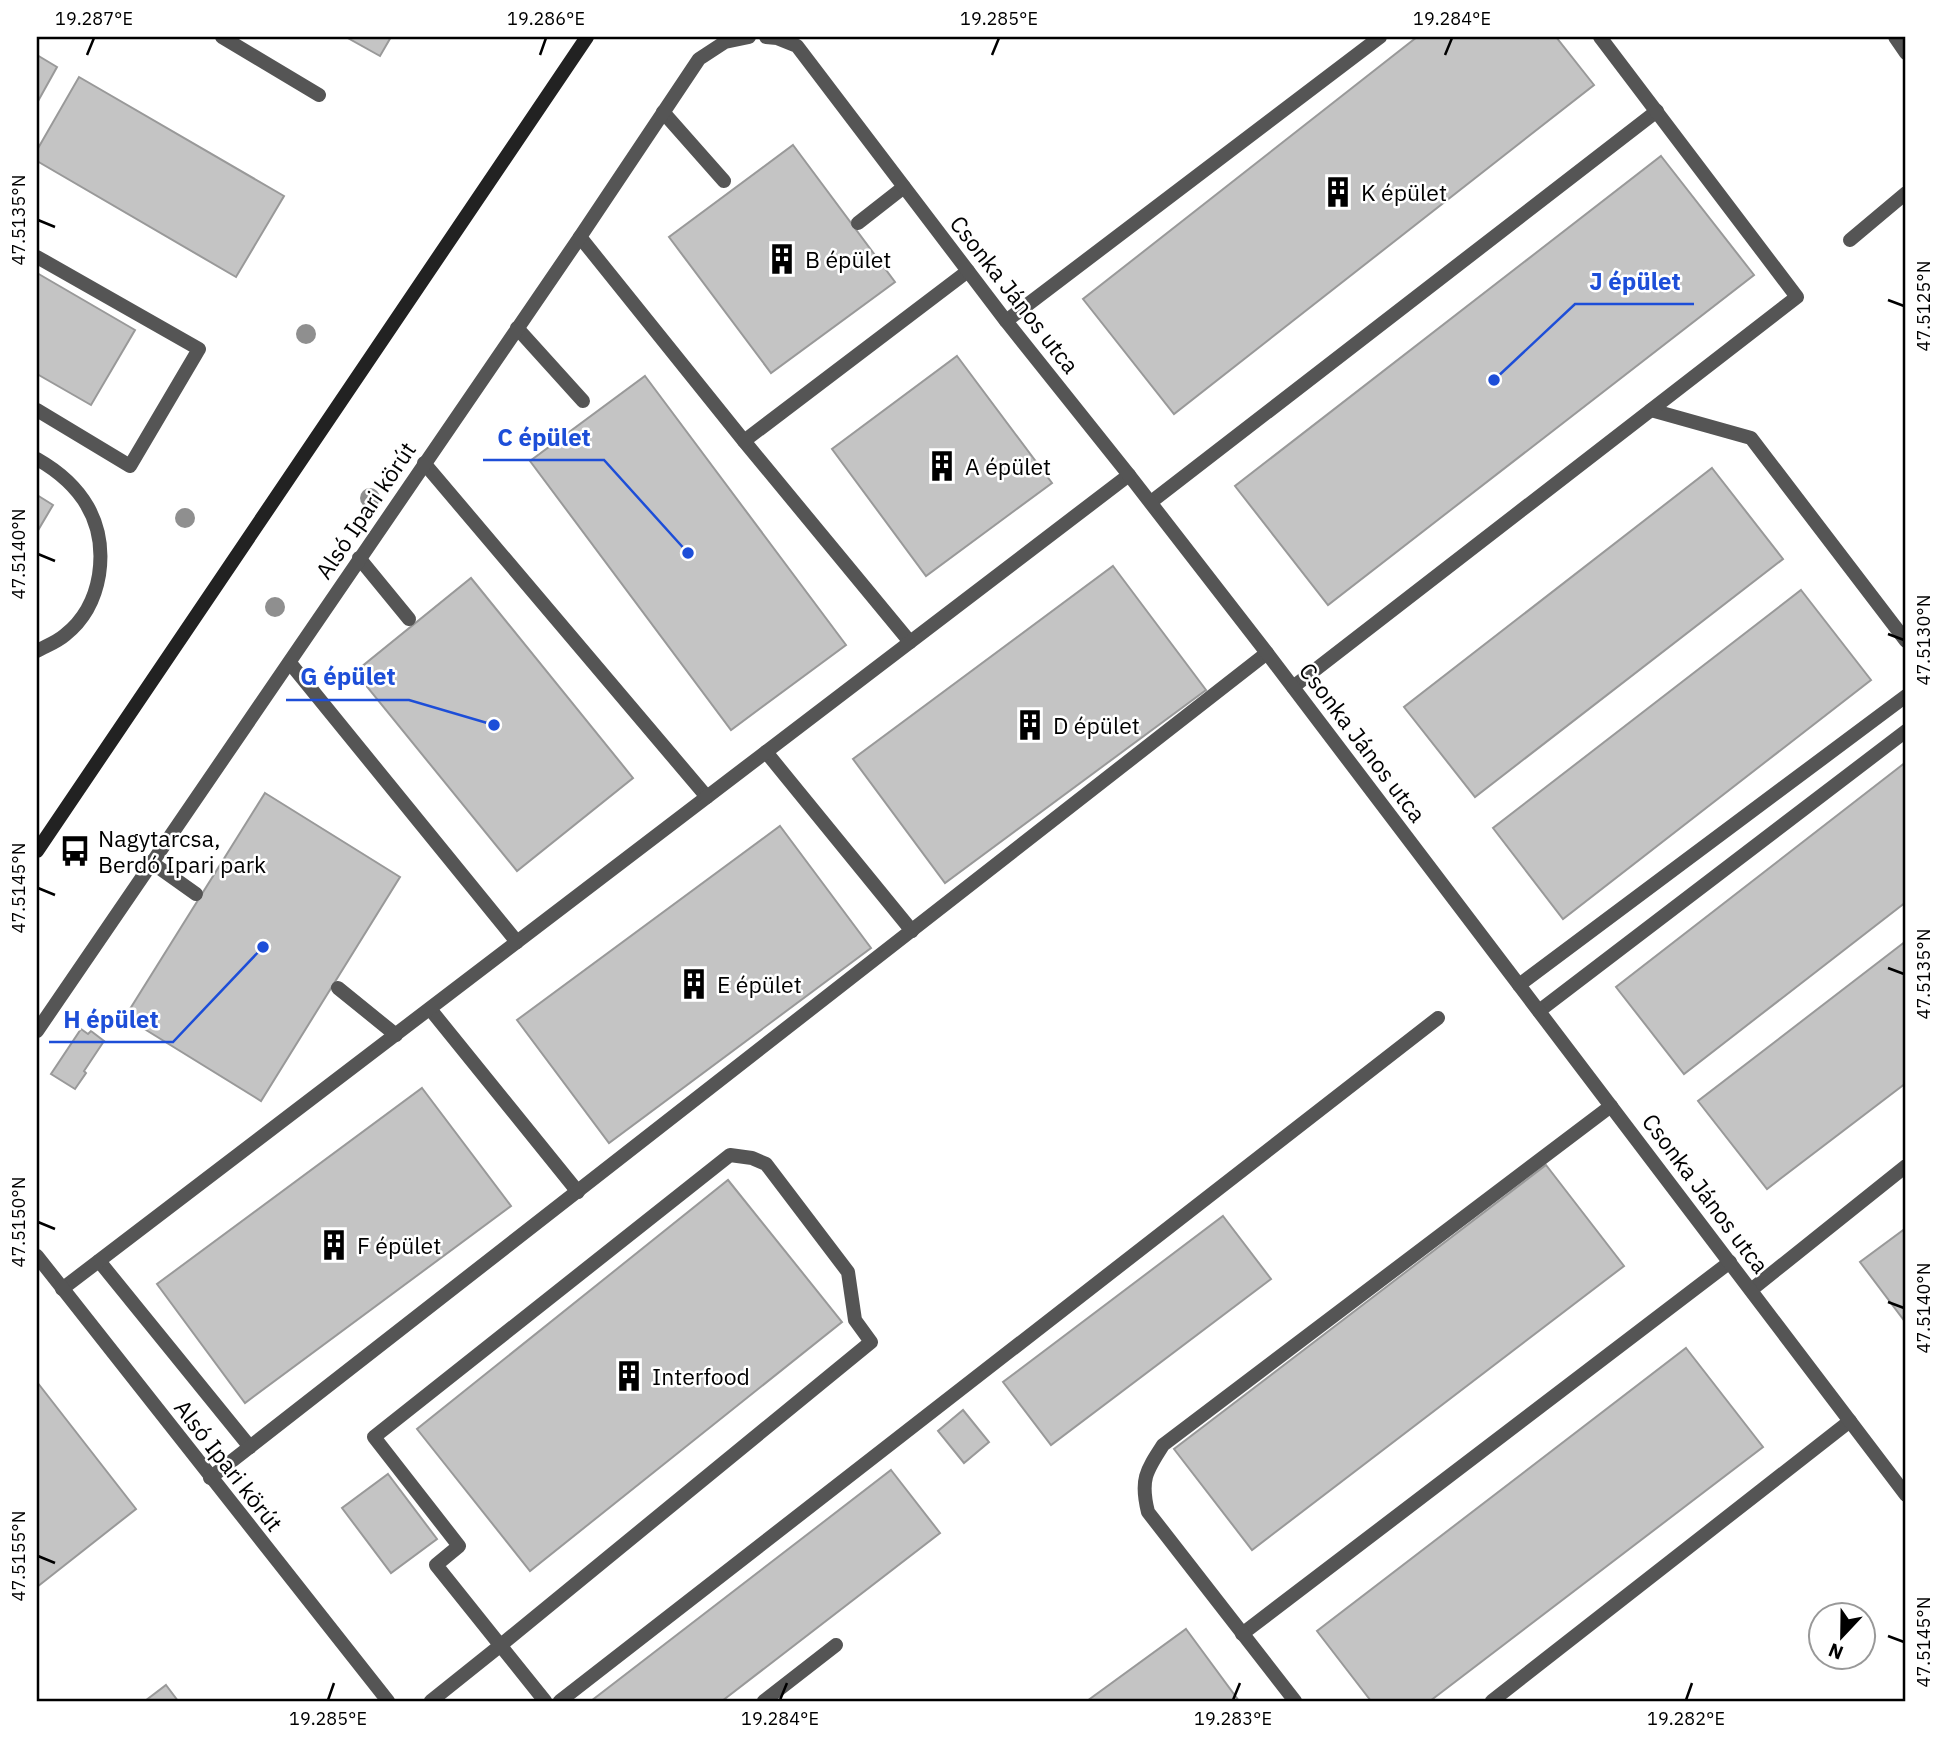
<svg xmlns="http://www.w3.org/2000/svg" width="1943" height="1738" viewBox="0 0 1943 1738" font-family="'IBM Plex Sans',sans-serif">
	<style>
		.building { fill: #c4c4c4; stroke: #999; stroke-width: 2 }
		.lines { fill: none; stroke-linecap: round; stroke-linejoin: round }
		.lane { stroke: #555; stroke-width: 14 }
		.street { stroke: #555; stroke-width: 14 }
		.secondary { stroke: #222; stroke-width: 14 }
		.tree { fill: #8f8f8f }
		.ticks { fill: none; stroke: #000; stroke-width: 2.5 }
		.labels { text-anchor: middle; dominant-baseline: central; stroke-width: 5; stroke-linejoin: round; paint-order: stroke }
		.poi-label { font-size: 23px; fill: #000; stroke: #fff; text-anchor: start }
		.street-label { font-size: 23px; fill: #000; stroke: #fff }
		.leader { fill: none; stroke: #1d4ed8; stroke-width: 2.5 }
		.callout-dot { fill: #1d4ed8; stroke: #fff; stroke-width: 2.5 }
		.callout-label { font-size: 24px; text-anchor: middle; font-weight: bold; fill: #1d4ed8; stroke: #fff; stroke-width: 5; stroke-linejoin: round; paint-order: stroke }
		.neatline { fill: none; stroke: #000; stroke-width: 2.5 }
		.ticks-label { font-size: 18px; text-anchor: middle; fill: #000 }
	</style>
	<rect width="100%" height="100%" fill="#fff"/>
	<!-- building -->
	<g class="building">
		<path d="M346,37h45l-11,19z"/>
		<path d="M1417,37h139l38,48 -420,329 -91,-115z"/>
		<path d="M37,55l20,12 -20,36z"/>
		<path d="M79,77l205,119 -48,81 -199,-116v-11z"/>
		<path d="M793,145l102,137 -124,91 -102,-136z"/>
		<path d="M1661,156l93,119 -426,330 -93,-119z"/>
		<path d="M37,273l98,57 -44,75 -54,-31z"/>
		<path d="M957,356l95,127 -126,93 -94,-127z"/>
		<path d="M645,376l201,269 -115,85 -201,-269z"/>
		<path d="M1712,468l71,91 -308,238 -71,-90z"/>
		<path d="M37,495l16,10 -16,27z"/>
		<path d="M1113,566l93,124 -261,193 -92,-124z"/>
		<path d="M471,578l162,200 -116,93 -162,-199z"/>
		<path d="M1801,590l70,90 -308,239 -70,-91z"/>
		<path d="M1906,762v140l-222,172 -68,-87z"/>
		<path d="M265,793l135,84 -139,224 -136,-84z"/>
		<path d="M780,826l91,122 -262,195 -92,-123z"/>
		<path d="M1906,941v142l-139,106 -69,-88z"/>
		<path d="M81,1029l7,5 3,-3 13,10 -20,30 2,2 -11,16 -24,-15z"/>
		<path d="M422,1088l89,118 -266,197 -88,-119z"/>
		<path d="M1546,1165l78,101 -372,284 -78,-101z"/>
		<path d="M728,1180l114,142 -312,249 -113,-142z"/>
		<path d="M1223,1216l48,63 -220,166 -48,-63z"/>
		<path d="M1906,1228v95l-46,-61z"/>
		<path d="M1686,1348l77,99 -333,254h-59l-54,-70z"/>
		<path d="M37,1382l99,127 -99,78z"/>
		<path d="M963,1410l26,32 -25,21 -26,-32z"/>
		<path d="M891,1470l49,63 -218,168h-131z"/>
		<path d="M388,1474l49,65 -46,34 -49,-65z"/>
		<path d="M1186,1629l53,72h-152z"/>
		<path d="M166,1685l12,16h-33z"/>
	</g>
	<g class="lines">
		<!-- lane -->
		<g class="lane">
			<path d="M222,37l97,58"/>
			<path d="M1895,37l11,16"/>
			<path d="M663,112l61,69"/>
			<path d="M858,223l46,-36"/>
			<path d="M580,237l164,204 166,201"/>
			<path d="M1850,240l56,-47"/>
			<path d="M37,257l162,92 -69,117 -93,-56"/>
			<path d="M1006,321l374,-284"/>
			<path d="M517,328l66,73"/>
			<path d="M1651,410l100,28 155,203"/>
			<path d="M744,441l224,-170"/>
			<path d="M37,459c44,25 70,63 62,116 -4,24 -15,45 -34,60 -8,7 -19,11 -28,16"/>
			<path d="M424,463l283,334"/>
			<path d="M1151,502l506,-391"/>
			<path d="M359,558l50,61"/>
			<path d="M290,663l227,279"/>
			<path d="M1293,687l504,-390 -197,-260"/>
			<path d="M766,752l146,179"/>
			<path d="M151,862l45,32"/>
			<path d="M1519,985l387,-289"/>
			<path d="M338,988l58,47"/>
			<path d="M430,1009l148,183"/>
			<path d="M1539,1011l367,-280"/>
			<path d="M99,1261l151,186"/>
			<path d="M62,1289l1067,-814"/>
			<path d="M1751,1290l155,-124"/>
			<path d="M210,1478l1057,-825"/>
			<path d="M1242,1634l488,-372"/>
			<path d="M431,1701l70,-56 370,-303 -16,-22 -7,-48 -82,-108 -14,-6 -22,-3 -356,282 85,109 -23,19 109,136"/>
			<path d="M560,1701l878,-683"/>
			<path d="M764,1701l72,-56"/>
			<path d="M1295,1701l-147,-189c-8,-32 -2,-41 15,-67l448,-339"/>
			<path d="M1492,1701l358,-280"/>
		</g>
		<!-- street -->
		<g class="street">
			<path d="M766,37l11,1 20,8 209,275 123,154 138,178 639,842"/>
			<path d="M37,1031l543,-794 119,-178 26,-17 24,-5"/>
			<path d="M37,1256l351,445"/>
		</g>
		<!-- secondary -->
		<path class="secondary" d="M37,851l550,-814"/>
	</g>
	<!-- trees -->
	<g class="tree">
		<circle cx="306" cy="334" r="10"/>
		<circle cx="370" cy="498" r="10"/>
		<circle cx="185" cy="518" r="10"/>
		<circle cx="275" cy="607" r="10"/>
	</g>
	<!-- ticks -->
	<path class="ticks" d="M87,55l7,-17M540,55l6,-17M992,55l7,-17M1445,55l7,-17M38,220l17,7M1888,300l16,6M38,554l17,7M1888,634l16,6M38,888l17,7M1888,968l16,6M38,1222l17,7M1888,1302l16,6M38,1556l17,7M1888,1636l16,6M328,1700l6,-17M780,1700l7,-17M1233,1700l7,-17M1686,1700l6,-17"/>
	<!-- icons -->
	<defs>
		<symbol id="building-bare" viewBox="-9 -9 18 18"><path d="M-4-6H4V6H1V3H-1V6H-4ZM-2.5-4.3h1.7v1.8h-1.7ZM.8-4.3h1.7v1.8H.8ZM-2.5-1h1.7V.8h-1.7ZM.8-1h1.7V.8H.8Z" fill="#000" stroke="#fff" stroke-width="2.5" paint-order="stroke"/></symbol>
		<symbol id="bus-bare" viewBox="-9 -9 18 18"><path d="M-5-6H5V4H4V6H2V4H-2V6H-4V4H-5ZM-3.5-4V0h7V-4ZM-3.5 1.2v1.5H-2V1.2ZM2 1.2v1.5H3.5V1.2Z" fill="#000" stroke="#fff" stroke-width="2.5" paint-order="stroke"/></symbol>
	</defs>
	<g fill-rule="evenodd">
		<use href="#building-bare" x="1316" y="170" width="44" height="44"/>
		<use href="#building-bare" x="760" y="237" width="44" height="44"/>
		<use href="#building-bare" x="920" y="444" width="44" height="44"/>
		<use href="#building-bare" x="1008" y="703" width="44" height="44"/>
		<use href="#bus-bare" x="53" y="829" width="44" height="44"/>
		<use href="#building-bare" x="672" y="962" width="44" height="44"/>
		<use href="#building-bare" x="312" y="1223" width="44" height="44"/>
		<use href="#building-bare" x="607" y="1354" width="44" height="44"/>
	</g>
	<g class="labels">
		<!-- poi labels -->
		<g class="poi-label">
			<text x="1361" y="192">K épület</text>
			<text x="805" y="259">B épület</text>
			<text x="965" y="466">A épület</text>
			<text x="1053" y="725">D épület</text>
			<text x="98" y="838">Nagytarcsa,<tspan x="98" dy="26">Berdó Ipari park</tspan></text>
			<text x="717" y="984">E épület</text>
			<text x="357" y="1245">F épület</text>
			<text x="652" y="1376">Interfood</text>
		</g>
		<!-- street labels -->
		<g class="street-label">
			<text transform="translate(1015 294) rotate(52)">Csonka János utca</text>
			<text transform="translate(365 510) rotate(-56)">Alsó Ipari körút</text>
			<text transform="translate(1363 742) rotate(53)">Csonka János utca</text>
			<text transform="translate(1706 1193) rotate(53)">Csonka János utca</text>
			<text transform="translate(229 1465) rotate(52)">Alsó Ipari körút</text>
		</g>
	</g>
	<!-- callouts -->
	<path class="leader" d="M1494 380L1575 304H1694M688 553L604 460H483M494 725L409 700H286M263 947L173 1042H49"/>
	<g class="callout-dot">
		<circle cx="1494" cy="380" r="7"/>
		<circle cx="688" cy="553" r="7"/>
		<circle cx="494" cy="725" r="7"/>
		<circle cx="263" cy="947" r="7"/>
	</g>
	<g class="callout-label">
		<text x="1635" y="290">J épület</text>
		<text x="544" y="446">C épület</text>
		<text x="348" y="685">G épület</text>
		<text x="111" y="1028">H épület</text>
	</g>
	<!-- border -->
	<rect width="1943" height="1738" fill="none" stroke="#ffffff" stroke-width="77"/>
	<!-- north arrow -->
	<g transform="translate(1842 1636) rotate(202)"><circle r="33" fill="#ffffff" stroke="#999999" stroke-width="2"/>
	<path d="M0-5L12 26L0 18L-12 26Z" fill="#000000"/>
	<text y="-10" font-size="19" font-weight="bold" text-anchor="middle" fill="#000000">N</text>
	</g>
	<rect x="38" y="38" width="1866" height="1662" class="neatline"/>
	<g class="ticks-label">
		<text x="94" y="25">19.287°E</text>
		<text x="546" y="25">19.286°E</text>
		<text x="999" y="25">19.285°E</text>
		<text x="1452" y="25">19.284°E</text>
		<text transform="translate(19 220) rotate(-90)" y="6">47.5135°N</text>
		<text transform="translate(1924 306) rotate(-90)" y="6">47.5125°N</text>
		<text transform="translate(19 554) rotate(-90)" y="6">47.5140°N</text>
		<text transform="translate(1924 640) rotate(-90)" y="6">47.5130°N</text>
		<text transform="translate(19 888) rotate(-90)" y="6">47.5145°N</text>
		<text transform="translate(1924 974) rotate(-90)" y="6">47.5135°N</text>
		<text transform="translate(19 1222) rotate(-90)" y="6">47.5150°N</text>
		<text transform="translate(1924 1308) rotate(-90)" y="6">47.5140°N</text>
		<text transform="translate(19 1556) rotate(-90)" y="6">47.5155°N</text>
		<text transform="translate(1924 1642) rotate(-90)" y="6">47.5145°N</text>
		<text x="328" y="1725">19.285°E</text>
		<text x="780" y="1725">19.284°E</text>
		<text x="1233" y="1725">19.283°E</text>
		<text x="1686" y="1725">19.282°E</text>
	</g>
</svg>
